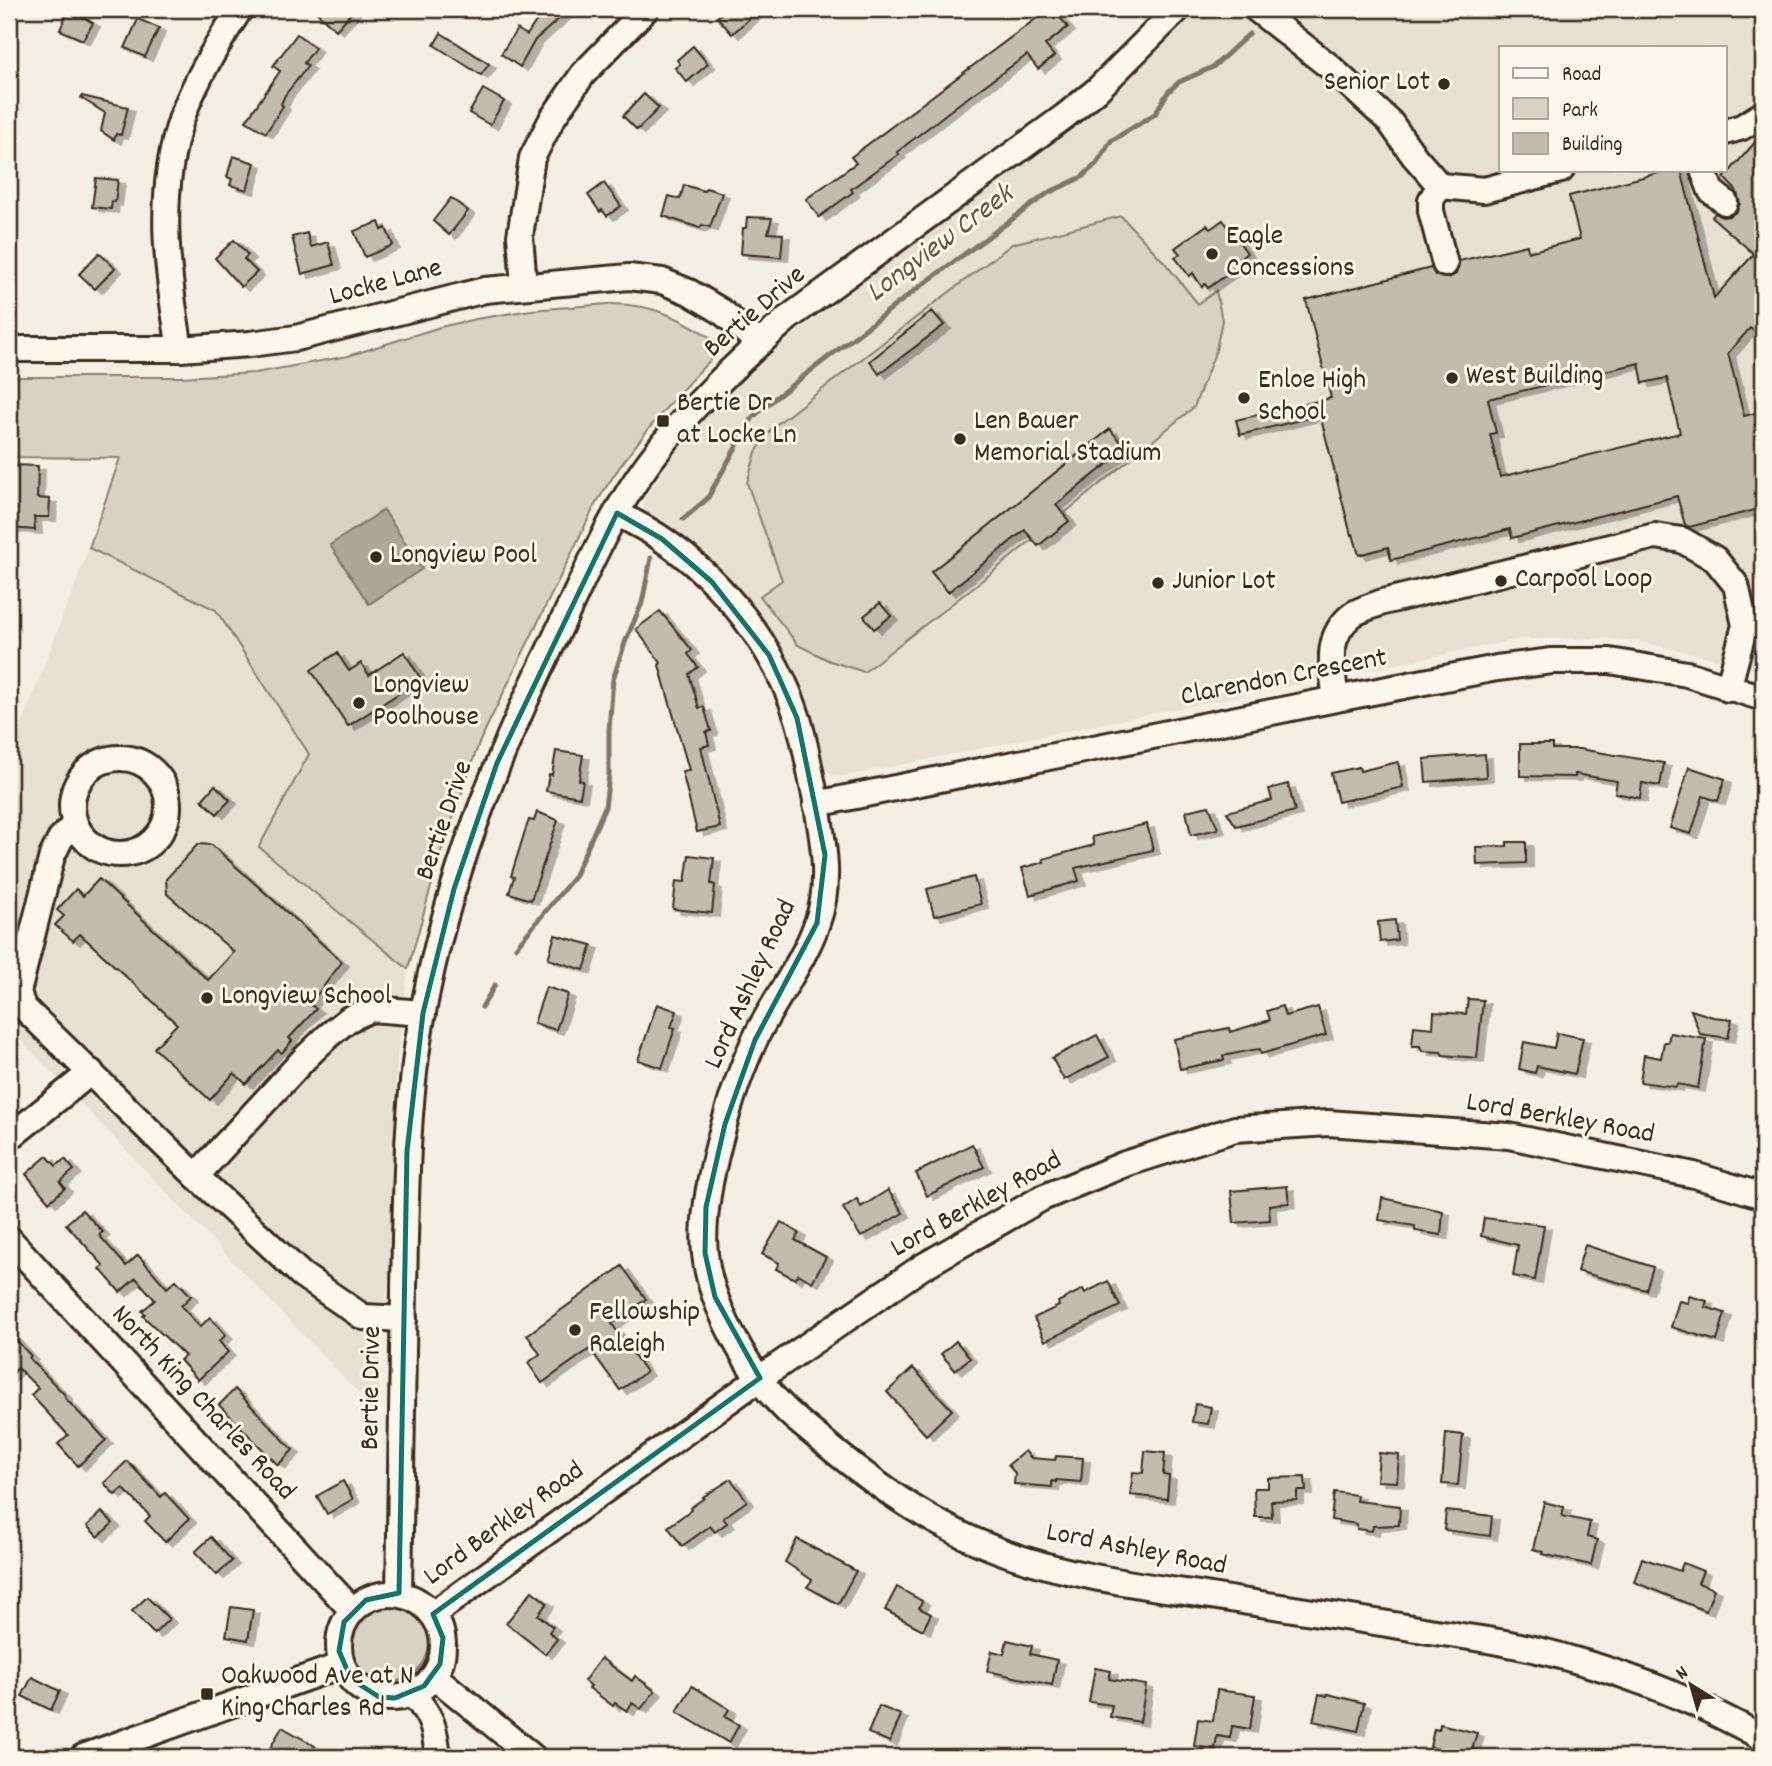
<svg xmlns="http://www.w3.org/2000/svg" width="1772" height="1766" viewBox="0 0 1772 1766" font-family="Dekko,sans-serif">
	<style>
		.built { fill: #e5dfd4; fill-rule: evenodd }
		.green { fill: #d8d1c6; stroke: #8a7e72; stroke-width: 2 }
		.water { fill: #afa69a; stroke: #817468; stroke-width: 2 }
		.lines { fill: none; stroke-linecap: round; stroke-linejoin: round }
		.stream { stroke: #817468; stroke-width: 5 }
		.building { fill: #c3bbb0; stroke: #3b2a1e; stroke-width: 2; fill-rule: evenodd; filter: url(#shadow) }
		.minor-casing { stroke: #3b2a1e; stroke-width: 30 }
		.minor { stroke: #fbf7ec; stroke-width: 24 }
		.marked { fill: none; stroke: #0f766e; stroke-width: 5; stroke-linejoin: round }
		.poi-dot { fill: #3b2a1e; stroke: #fbf7ec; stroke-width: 2.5 }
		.labels { text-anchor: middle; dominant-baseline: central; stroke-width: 6; stroke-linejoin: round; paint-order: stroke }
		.poi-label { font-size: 28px; fill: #3b2a1e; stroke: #fbf7ec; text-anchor: start }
		.street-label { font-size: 28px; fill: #3b2a1e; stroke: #fbf7ec }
		.water-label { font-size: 30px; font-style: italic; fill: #645549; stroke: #fbf7ec }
	</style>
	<defs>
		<filter id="shadow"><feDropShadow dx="7" dy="4" stdDeviation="0" flood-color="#0004"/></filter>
	</defs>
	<rect width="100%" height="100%" fill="#f3efe4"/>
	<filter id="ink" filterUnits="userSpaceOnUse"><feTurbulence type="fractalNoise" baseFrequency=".0143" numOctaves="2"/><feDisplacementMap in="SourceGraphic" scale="14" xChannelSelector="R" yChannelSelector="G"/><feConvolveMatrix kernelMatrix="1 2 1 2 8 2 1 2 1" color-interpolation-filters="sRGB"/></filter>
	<g filter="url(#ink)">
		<!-- built -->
		<g class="built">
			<path d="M1196,9h567v663l-59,-16 -67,-15 -34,-3 -84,1 -679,138 -7,-1 -10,-8 -28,-88 -22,-41 -36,-50 -17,-17 -51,-43 -19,-11 -7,-11 2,-10 40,-58 78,-81 336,-254 68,-61zM1501,47h224v123h-224z"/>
			<path d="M89,548l127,62 93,145 -49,92 148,122 -11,88 -8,216 -9,76 -1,65 -370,-386v-270z"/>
		</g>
		<!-- green -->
		<g class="green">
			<path d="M1121,216l44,47 33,41 18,-13 6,29 -6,30 -22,57 -205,168 -125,97 -34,-11 -32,-16 -38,-49 22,-16 -35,-97 9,-31 17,-25 239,-183z"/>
			<path d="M608,304c45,-1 80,16 115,43 -48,48 -93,99 -128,158l-116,238 -39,112 -32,114 -149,-122 50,-93 -93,-144 -127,-62 31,-90 -111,-1v-80h171l75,-4 93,-17 92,-29 36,-8 55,-9z"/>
			<circle cx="389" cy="1642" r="40"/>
		</g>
		<!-- water -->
		<path class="water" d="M384,510l38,59 -53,35 -39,-59z"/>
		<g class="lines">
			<!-- stream -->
			<g class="stream">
				<path d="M683,519l24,-20 46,-82 21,-18 144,-111 130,-95 34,-16 15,-14 14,-22 44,-27 13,-22 11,-10 34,-15 36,-33"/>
				<path d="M516,947l58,-70 31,-70 4,-32v-45l4,-51 13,-39 16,-37 9,-45"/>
				<path d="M482,1007l13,-22"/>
			</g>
		</g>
		<!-- building -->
		<g class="building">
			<path d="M69,9l24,14 -10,17 -23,-10z"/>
			<path d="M313,9h42l-19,21z"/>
			<path d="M544,9h26l-35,31 -15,27 -19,-13 16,-25 10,6z"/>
			<path d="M726,9h34l-28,25 -15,-17z"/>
			<path d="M1031,9h22l15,18 -23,18 9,11 -16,13 -11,-14 -71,51 -59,46 2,2 -48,35 2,3 -34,25 -13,-18 50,-36 -5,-6 187,-140z"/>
			<path d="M138,19l21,9 -14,29 -20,-9z"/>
			<path d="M441,33l48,31 -8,11 -47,-30z"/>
			<path d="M297,34l18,14 -11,15 4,3 -23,29 -4,9 2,2 -17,27 -20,-12 34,-50 -7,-5z"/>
			<path d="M693,46l15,18 -21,18 -12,-14 5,-4 -3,-4z"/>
			<path d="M483,89l21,12 -14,24 -21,-12z"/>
			<path d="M644,94l15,14 -22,22 -14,-14z"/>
			<path d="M82,96l46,11 -7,28 -5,-1 -2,6 -13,-9 4,-18 -24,-15z"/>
			<path d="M1763,133v205l-13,-10 -22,25 16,63 19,-5v97l-74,19 -4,-2 -8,-29 -165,42 -2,-9 -119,31 -3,-13 -29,8 -6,-21 -2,1 -31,-120 -80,20 -4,-15 95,-22 -25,-98 125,-32 4,7 13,3 8,-4 3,-13 68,-16 1,7 52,-13 -11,-43 101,-26h11l33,128 40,-44 -42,-37 3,-4 7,4 8,-1 7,-5 3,-8 -4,-13 -12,-12zM1639,363l4,20 24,-5 13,55 -180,44 -10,-43 6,-1 -8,-34z"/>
			<path d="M233,156l22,7 -8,27 -17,-5 2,-6 -5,-2z"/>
			<path d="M96,178l22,2 -3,22 -3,-1 -1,8 -19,-2z"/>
			<path d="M604,183l17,23 -14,10 -5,-6 -2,2 -12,-17z"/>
			<path d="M684,185l20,6 2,-3 16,5 -12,34 -8,-2 -2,3 -37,-12 6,-20 11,3z"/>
			<path d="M451,198l17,13 -19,24 -16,-14z"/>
			<path d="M747,217l25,1 -4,15 15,1 -2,23 -40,-3 2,-26h3z"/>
			<path d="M1223,220l24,33 -12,9 3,5 -30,21 -3,-4 -3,3 -9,-14 -4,3 -14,-19 5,-3 -5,-6 32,-23 3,4z"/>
			<path d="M379,222l3,8 4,-2 7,17 -28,12 -11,-26z"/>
			<path d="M307,233l4,14 17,-5 6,23 -32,9 -10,-37z"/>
			<path d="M234,240l14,15 -4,4 13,13 -16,15 -26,-29z"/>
			<path d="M99,253l16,15 -20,21 -16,-15z"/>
			<path d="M932,311l12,14 -65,49 -9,-13z"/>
			<path d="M1110,429l16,20 -70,56 13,16 -31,25 -13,-16 -77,62 -17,-20z"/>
			<path d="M13,465l25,1 -1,32 13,1 -1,18h-15l1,13 -26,-2v-39z"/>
			<path d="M880,603l11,13 -17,13 -10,-13z"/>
			<path d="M660,611l32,39 -4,4 10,13 -9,7 10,34 5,-1 7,24 -5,1 3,13 -8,2 19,80 -23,5 -15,-61 7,-1 -30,-105 2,-2 -25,-34z"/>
			<path d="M404,652l17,27 -73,47 -37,-56 26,-17 12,18 12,-8 8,12z"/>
			<path d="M1520,744h32v5h27l85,14 -4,23 -18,-3 -2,15 -25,-5 2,-12 -42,-7v3l-55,-1z"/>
			<path d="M556,751l27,4 -4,25 4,1 -3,16 -34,-6 3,-17 3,1z"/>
			<path d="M1485,754l1,23 -60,5 -2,-23z"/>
			<path d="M1398,762l5,25 -65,15 -7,-29 28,-6 1,4z"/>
			<path d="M1689,767l36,12 -7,22 -15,-5 -12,38 -21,-6z"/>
			<path d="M1288,784l7,27 -59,15 -9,-14 45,-12 -3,-11z"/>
			<path d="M215,785l15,15 -13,14 -15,-14z"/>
			<path d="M1209,806l9,23 -27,6 -5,-24z"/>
			<path d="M537,812l21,8 -27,80 -22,-7 5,-16 -3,-1 14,-45 4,-11 5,1z"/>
			<path d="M1147,824l6,26 -78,18 4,13 -49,14 -8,-27 22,-6 -1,-3 51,-14 -2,-8z"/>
			<path d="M1507,842h19v21l-49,2 -1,-18 31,-1z"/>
			<path d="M198,844l14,1 130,117 -32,42 6,5 -27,29 3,3 -10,12 -4,-3 -32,34 -12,-11 -24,27 -56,-52 23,-24 -97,-90 -7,7 -18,-16 9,-9 -7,-6 19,-21 7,7 16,-17 109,101 26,-28 -67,-58 -1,-15z"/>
			<path d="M689,855l25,3 -3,26 4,1 -3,28 -39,-4 3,-28 9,1z"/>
			<path d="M974,877l7,27 -47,12 -7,-27z"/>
			<path d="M1395,920l2,20 -17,2 -2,-20z"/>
			<path d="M555,935l37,10 -8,25 -36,-11z"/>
			<path d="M546,987l22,7 -12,36 -22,-7z"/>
			<path d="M1468,999l15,1 -6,58 -34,-3 -2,-3 -19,-1 -2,-5h-8l2,-20 19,2 1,-16 32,2z"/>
			<path d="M657,1004l20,7 -6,16 4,1 -13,40 -24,-8z"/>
			<path d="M1282,1006l3,10 33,-9 8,28 -65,19 -1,-5 -8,1 -29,6 1,4 -44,9 -6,-30 55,-11 1,4 40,-12 -3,-9z"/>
			<path d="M1691,1010l22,7 19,2 -4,19 -28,-4z"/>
			<path d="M1557,1033l26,5 -8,36 -38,-8 -2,7 -16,-4 5,-27 30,6z"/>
			<path d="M1670,1033l36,6 -8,49 -21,-4 -1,3 -36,-5 4,-27 17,3 3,-16h4z"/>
			<path d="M1097,1035l12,22 -45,23 -12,-22z"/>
			<path d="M972,1144l12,23 -57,29 -11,-23z"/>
			<path d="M47,1156l9,10 9,-7 9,11 -14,12 5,6 -16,14 -23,-28z"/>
			<path d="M1287,1186l2,17 -20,2 1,15 -36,3 -3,-32z"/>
			<path d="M888,1190l15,23 -42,24 -18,-29 14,-9 4,8z"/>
			<path d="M1382,1198l61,13 -2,24 -26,-4v-5l-36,-6z"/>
			<path d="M82,1210l21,22 -4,3 27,31 12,-11 29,33 9,-8 15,16 -10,10 19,21 10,-10 16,18 -7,6 9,11 -30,28 -18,-20 5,-4 -42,-40 2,-2 -3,-3 13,-11 -19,-22 -16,14 -20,-23 4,-3 -38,-42z"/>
			<path d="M1484,1218l60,7 -9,55 -22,-4 5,-31 -37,-9z"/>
			<path d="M781,1222l18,11 -4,7 31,17 -14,25 -14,-8 -3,5 -19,-10 3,-6 -17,-9z"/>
			<path d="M1585,1245l68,22 -7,23 -69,-19z"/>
			<path d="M622,1266l24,33 -34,25 34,48 -26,18 -30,-41 -48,34 -14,-20 12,-9 -13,-19z"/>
			<path d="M1108,1281l12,25 -75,35 -11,-23 25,-12 -1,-4 25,-13 2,4z"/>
			<path d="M1689,1296l18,5 -2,6 20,6 -8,28 -46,-14 8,-26 9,2z"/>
			<path d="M9,1332l22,24 -2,2 37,38 -1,2 20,21 1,-1 20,22 -28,26 -20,-22 10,-9 -37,-40 7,-7 -20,-20 -9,9z"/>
			<path d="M956,1341l14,17 -15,12 -14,-16z"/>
			<path d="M913,1368l39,42 -26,25 -39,-43z"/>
			<path d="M235,1389l58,61 -15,15 -59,-60z"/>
			<path d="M1195,1404l16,3 -3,17 -16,-2z"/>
			<path d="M1446,1433l17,2 -5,50 -16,-1z"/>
			<path d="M1025,1451l6,7 24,2 1,-4 27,2 -2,24 -25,-2v2l-4,-1v6l-38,-3 1,-11 -7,-8z"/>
			<path d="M1145,1451l20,2 -2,22 6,1 -2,23 -37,-4 3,-23 10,1z"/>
			<path d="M1379,1453l20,2 -2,27 -20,-1z"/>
			<path d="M127,1461l34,36 4,-4 24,26 -24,23 -20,-21 5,-5 -27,-28 -8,7 -11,-12z"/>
			<path d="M1305,1477l1,14h-9v9l-26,1 1,16h-17l-1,-29h14v-10z"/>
			<path d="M731,1479l16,22 -24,17 4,5 -12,9 -5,-6 -28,20 -14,-19 23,-17 -1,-2 14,-10 -1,-1z"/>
			<path d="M343,1481l10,18 -26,15 -10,-18z"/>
			<path d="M1334,1492l23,3 -1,6 44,5 -1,19 -26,1 -1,5 -15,-2v-5l-26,-4z"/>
			<path d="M1544,1502l20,5 -2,9 28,6 -3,15 10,3 -6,25 -49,-11 1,-2 -10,-3z"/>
			<path d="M1446,1511l46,5 -2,20 -46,-6z"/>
			<path d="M102,1512l11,11 -15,14 -11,-11z"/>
			<path d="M211,1537l21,24 -15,14 -22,-23z"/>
			<path d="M797,1539l59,32 -18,33 -31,-17 5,-7 -27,-18z"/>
			<path d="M1642,1558l38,13 3,-8 20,8 -5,12 16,6 -8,22 -72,-29z"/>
			<path d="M897,1587l25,14 -3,7 12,6 -8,16 -38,-20z"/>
			<path d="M532,1591l15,12 -9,12 15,12 -4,5 8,7 -12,15 -39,-31z"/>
			<path d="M147,1597l22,22 -15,15 -22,-23z"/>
			<path d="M231,1607l22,3 -5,30 -22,-4z"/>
			<path d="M1007,1640l25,6 -2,8 27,6 -5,25 -65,-14 5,-20 12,3z"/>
			<path d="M601,1658l31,23 3,-5 20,15 -14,18 -9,-6 -5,8 -12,-8 -2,3 -24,-18 2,-2 -7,-5z"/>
			<path d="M1095,1668l16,3 -2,8 37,6 -6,37 -30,-5 2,-12 -23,-3z"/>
			<path d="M32,1677l28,14 -9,19 -29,-14z"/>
			<path d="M692,1686l37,23 -4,8 14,8 -10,18 -52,-31z"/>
			<path d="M1217,1690l38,5 -5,34 -18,-3 -2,12 -13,-2 -2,13 -21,-3 4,-27 15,2z"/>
			<path d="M1319,1694l8,2 1,-2 36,9 -6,28 -45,-10z"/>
			<path d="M879,1706l22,9 -11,27 -22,-9z"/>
			<path d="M1440,1724l37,9 -7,24h-14l1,-4 -27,-6 4,-18 5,1z"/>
			<path d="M282,1727l33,19 -7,11h-43z"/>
		</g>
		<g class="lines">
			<defs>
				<g id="minor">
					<path d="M1256,9l73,57 61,56 24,34 26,30 44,4 77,-20"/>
					<path d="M1725,132l17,-5 21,-13"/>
					<path d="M1703,170l8,21 14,11"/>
					<path d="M1440,186l-9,14v11l14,53"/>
					<path d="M524,285l-4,-49 12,-78 20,-39 31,-45 63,-65"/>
					<path d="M9,349h171l70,-5 46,-6 189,-48 144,-13 33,4 27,11 32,19 38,32"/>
					<path d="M180,349c-13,-78 -24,-155 2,-232 14,-38 36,-74 58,-108"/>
					<path d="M617,513c15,9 31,16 45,26 62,43 113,108 136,180 8,26 12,54 18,81 7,41 16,83 1,123 -12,36 -41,75 -59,110 -26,53 -59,162 -53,221 5,50 44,120 80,155 14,14 32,27 47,40 52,42 105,79 168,102 72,27 148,35 223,47 69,11 137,21 206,33 48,7 96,14 142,28 66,18 133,46 192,79"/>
					<path d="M1336,699c-4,-30 -12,-62 16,-84 8,-6 21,-9 31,-13l272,-66 27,4 33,19 21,26 9,40 -17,64"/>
					<circle cx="120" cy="806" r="48"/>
					<path d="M816,804l520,-105 161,-31 55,-7h58l77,13 76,24"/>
					<path d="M75,824l-14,14 -9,18 -34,136 5,15 173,169"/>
					<path d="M9,1138l82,-66"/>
					<path d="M9,1239l343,371"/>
					<path d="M404,1319l-41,-2 -61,-42 -106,-99 109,-118 24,-23 20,-16 22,-10 52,4"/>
					<path d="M399,1593c1,-101 4,-203 5,-305 2,-91 2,-186 19,-276 24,-131 73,-253 131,-372 29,-60 55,-124 95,-178 39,-53 90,-101 139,-144l277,-202 32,-26 81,-81"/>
					<circle cx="391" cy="1646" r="52"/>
					<path d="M433,1614l327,-236 162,-111 120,-69 83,-34 110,-35 93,-6 181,13 185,39 69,21"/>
					<path d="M434,1676l99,81"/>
					<path d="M412,1694c20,22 23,34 26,63"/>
					<path d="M83,1757l259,-92"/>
				</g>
			</defs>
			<!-- minor casing -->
			<use href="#minor" class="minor-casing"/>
			<!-- minor -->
			<use href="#minor" class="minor"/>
		</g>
	</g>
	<!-- marked area -->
	<path class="marked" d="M617,513l45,26 50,43 57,73 28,63 28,137 -8,68 -62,117 -30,84 -19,83 -1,46 10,44 45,81 -327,236 10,24 -3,26 -16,22 -29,12 -16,-1 -28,-18 -12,-28 5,-29 22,-22 33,-7 8,-442 16,-138 31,-124 43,-126z"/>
	<!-- markers -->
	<g class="poi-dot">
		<circle cx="1444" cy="84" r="7"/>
		<circle cx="1212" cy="254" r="7"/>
		<circle cx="1452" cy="378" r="7"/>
		<circle cx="1244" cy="398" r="7"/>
		<rect x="656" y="414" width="14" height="14" rx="3.5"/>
		<circle cx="960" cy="439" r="7"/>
		<circle cx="376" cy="557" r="7"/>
		<circle cx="1501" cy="581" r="7"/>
		<circle cx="1158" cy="583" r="7"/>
		<circle cx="359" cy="703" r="7"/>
		<circle cx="207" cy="998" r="7"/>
		<circle cx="575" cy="1330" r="7"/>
		<rect x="200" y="1687" width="14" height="14" rx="3.5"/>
	</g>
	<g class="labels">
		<!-- poi labels -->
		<g class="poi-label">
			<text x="1430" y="84" text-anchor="end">Senior Lot</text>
			<text x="1226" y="238">Eagle<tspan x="1226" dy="32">Concessions</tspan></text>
			<text x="1466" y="378">West Building</text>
			<text x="1258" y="382">Enloe High<tspan x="1258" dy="32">School</tspan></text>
			<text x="677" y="405">Bertie Dr<tspan x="677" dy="32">at Locke Ln</tspan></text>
			<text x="974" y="423">Len Bauer<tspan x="974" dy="32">Memorial Stadium</tspan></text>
			<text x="390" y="557">Longview Pool</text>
			<text x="1515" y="581">Carpool Loop</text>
			<text x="1172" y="583">Junior Lot</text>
			<text x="373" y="687">Longview<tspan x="373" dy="32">Poolhouse</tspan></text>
			<text x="221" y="998">Longview School</text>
			<text x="589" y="1314">Fellowship<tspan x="589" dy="32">Raleigh</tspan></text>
			<text x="221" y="1678">Oakwood Ave at N<tspan x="221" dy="32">King Charles Rd</tspan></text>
		</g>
		<!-- street labels -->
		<g class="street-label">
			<text transform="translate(386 284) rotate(-15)">Locke Lane</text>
			<text transform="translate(756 313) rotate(-41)">Bertie Drive</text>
			<text transform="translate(1284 679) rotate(-11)">Clarendon Crescent</text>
			<text transform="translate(446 821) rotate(-71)">Bertie Drive</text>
			<text transform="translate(752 985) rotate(-65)">Lord Ashley Road</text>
			<text transform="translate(1560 1120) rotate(10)">Lord Berkley Road</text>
			<text transform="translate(977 1206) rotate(-29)">Lord Berkley Road</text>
			<text transform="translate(373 1388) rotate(-89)">Bertie Drive</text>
			<text transform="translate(202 1404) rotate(47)">North King Charles Road</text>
			<text transform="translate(505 1525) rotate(-36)">Lord Berkley Road</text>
			<text transform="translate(1136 1551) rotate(11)">Lord Ashley Road</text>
		</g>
		<!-- water labels -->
		<g class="water-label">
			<text transform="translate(941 245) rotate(-37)">Longview Creek</text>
		</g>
	</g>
	<!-- margin -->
	<rect width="1772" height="1766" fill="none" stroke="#fbf7ec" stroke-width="35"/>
	<rect x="18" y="18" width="1737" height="1731" fill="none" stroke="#3b2a1e" stroke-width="2.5" filter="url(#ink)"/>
	<!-- legend -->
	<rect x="1499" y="46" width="228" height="126" fill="#fbf7ec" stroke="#aea59a" stroke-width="2"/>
	<rect x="1513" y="68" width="35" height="10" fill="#fbf7ec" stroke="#aea59a" stroke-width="2"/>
	<text x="1562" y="80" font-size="21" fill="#3b2a1e">Road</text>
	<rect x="1513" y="98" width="35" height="21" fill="#d8d1c6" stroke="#aea59a" stroke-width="2"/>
	<text x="1562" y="116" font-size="21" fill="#3b2a1e">Park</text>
	<rect x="1513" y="133" width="35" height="21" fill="#c3bbb0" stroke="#aea59a" stroke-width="2"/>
	<text x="1562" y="150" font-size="21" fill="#3b2a1e">Building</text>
	<!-- north arrow -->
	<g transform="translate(1691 1685) rotate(323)" stroke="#fbf7ec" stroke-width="5" paint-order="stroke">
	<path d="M0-5L12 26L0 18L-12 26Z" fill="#3b2a1e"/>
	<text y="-10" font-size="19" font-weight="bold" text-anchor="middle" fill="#3b2a1e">N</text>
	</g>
</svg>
